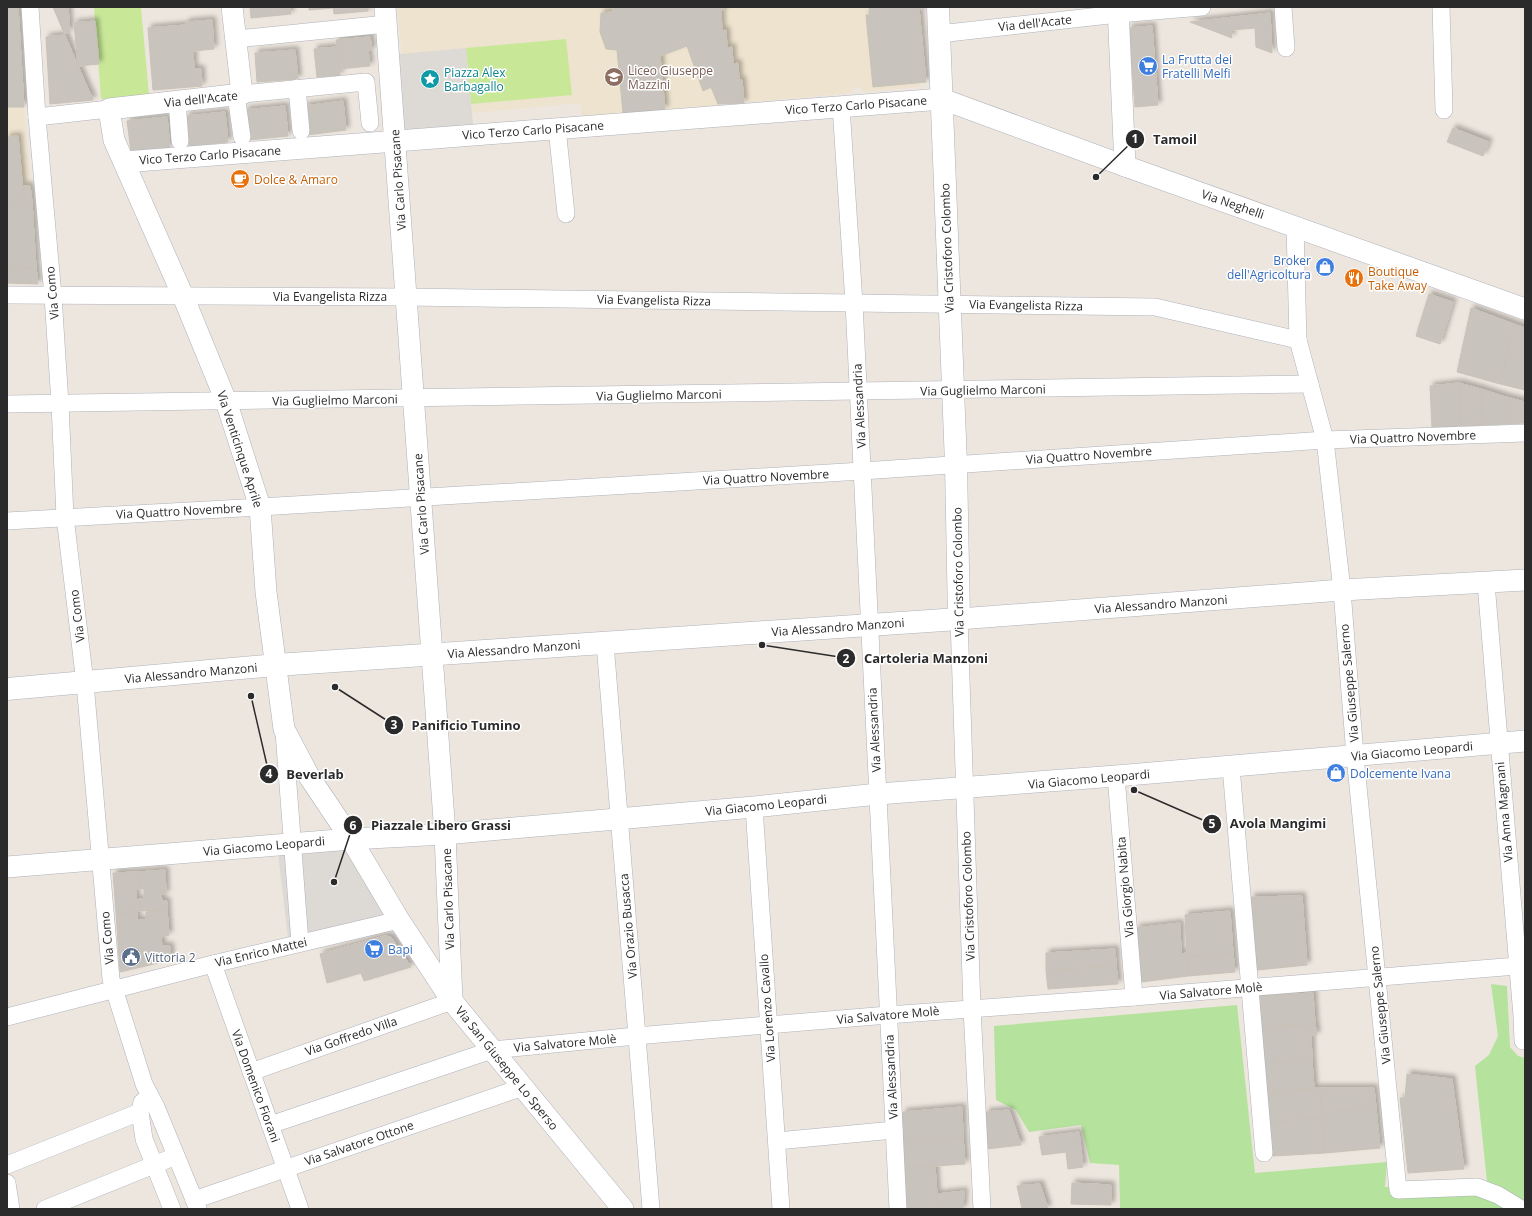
<svg xmlns="http://www.w3.org/2000/svg" width="1532" height="1216" viewBox="0 0 1532 1216" font-family="'Open Sans',sans-serif">
	<style>
		.education { fill: #eee3ce }
		.green { fill: #b5e29c }
		.pitch { fill: #c8e898 }
		.plaza { fill: #ddd9d5 }
		.building { fill: #c8c3bd; stroke: #c8c2b7; filter: url(#shadow) }
		.lines { fill: none; stroke-linecap: round; stroke-linejoin: round }
		.minor-casing { stroke: #aeb1bb; stroke-width: 18 }
		.tertiary-casing { stroke: #aeb1bb; stroke-width: 22 }
		.secondary-casing { stroke: #aeb1bb; stroke-width: 23 }
		.minor { stroke: #fff; stroke-width: 17 }
		.tertiary { stroke: #fff; stroke-width: 21 }
		.secondary { stroke: #fff; stroke-width: 22 }
		.labels { text-anchor: middle; dominant-baseline: central; stroke-width: 3; stroke-linejoin: round; paint-order: stroke }
		.street-label { font-size: 12px; fill: #2b2b2b; stroke: #fff }
		.shop-label { font-size: 12px; fill: #366cbe; stroke: #fff; text-anchor: start }
		.education-label { font-size: 12px; fill: #785e54; stroke: #fff; text-anchor: start }
		.culture-label { font-size: 12px; fill: #0d838f; stroke: #fff; text-anchor: start }
		.food-label { font-size: 12px; fill: #c56008; stroke: #fff; text-anchor: start }
		.service-label { font-size: 12px; fill: #4e5e75; stroke: #fff; text-anchor: start }
		.leader { fill: none; stroke: #2b2b2b; stroke-width: 1.5 }
		.callout-dot { fill: #2b2b2b; stroke: #fff; stroke-width: 1.5 }
		.mark-label { font-size: 12px; text-anchor: middle; font-weight: bold; fill: #fff }
		.callout-label { font-size: 13px; text-anchor: middle; font-weight: bold; fill: #2b2b2b; stroke: #fff; stroke-width: 3; stroke-linejoin: round; paint-order: stroke }
	</style>
	<defs>
		<filter id="shadow"><feDropShadow dx="3.5" dy="-3.5" stdDeviation="2" flood-color="#0004"/></filter>
	</defs>
	<rect width="100%" height="100%" fill="#ede6de"/>
	<!-- education -->
	<g class="education">
		<path d="M18,7l6,100 8,95 -25,2v-196z"/>
		<path d="M397,7h526v2h-4l1,78 -57,5 -1,-5 -10,1v5l-270,24 -2,-14 -108,10 -6,-65 -64,6z"/>
	</g>
	<!-- green -->
	<path class="green" d="M1491,984l16,2 3,61 8,9 7,2v151h-405l-1,-44 -29,-2 -9,-38 -52,7 -13,-22 -20,-10 -2,-74 243,-21 18,168 132,-11 -2,25 102,-5 -12,-116 14,-11 9,-19z"/>
	<!-- pitch -->
	<g class="pitch">
		<path d="M94,7h47l8,88 -48,4z"/>
		<path d="M566,39l6,56 -101,9 -5,-56z"/>
	</g>
	<!-- plaza -->
	<g class="plaza">
		<path d="M466,48l8,87 -79,6 -6,-86z"/>
		<path d="M361,838l48,80 -120,28 -12,-101z"/>
	</g>
	<!-- building -->
	<g class="building">
		<path d="M18,7l6,100h-17v-99z"/>
		<path d="M53,7h15l2,25 -6,1z"/>
		<path d="M250,7h40l1,7 -40,4z"/>
		<path d="M309,7h24v1l-24,2z"/>
		<path d="M333,7h35v4l-34,3z"/>
		<path d="M613,7h111v3l-3,1 1,20 4,-1 1,18 5,-1 1,17 5,-1 1,17h3l2,23 -26,1 -7,-17 -8,4 -16,-45 -27,10 5,53 -42,4 -6,-63 -11,-1 -6,-17 1,-19 12,-1z"/>
		<path d="M869,7h54v2h-4l7,73 -53,5 -7,-72h4z"/>
		<path d="M1270,13l2,40 -16,-6 -1,-19 -24,2 1,8 -42,-16z"/>
		<path d="M212,20l2,29 -21,2 1,18h7l1,17 -49,4 -5,-62 38,-3v-3z"/>
		<path d="M95,21l4,43 -21,2 -4,-43z"/>
		<path d="M1152,26l6,79 -23,2 -6,-79z"/>
		<path d="M65,35l13,31 15,34 -43,4 -4,-67z"/>
		<path d="M370,37l2,13h-4l2,16 -31,3 -3,-29z"/>
		<path d="M337,47l3,28 -23,2 -3,-28z"/>
		<path d="M295,50l3,29 -41,3 -2,-29z"/>
		<path d="M343,101l3,29 -39,5 -3,-29z"/>
		<path d="M285,106l3,30 -40,4 -3,-30z"/>
		<path d="M225,112l3,30 -39,4 -3,-30z"/>
		<path d="M167,117l3,31 -39,3 -4,-30z"/>
		<path d="M1453,128l36,14 -6,14 -36,-14z"/>
		<path d="M18,136l6,67 -17,1v-67z"/>
		<path d="M23,186h7l2,16 -8,1z"/>
		<path d="M32,202l4,66 -28,-1 -1,-63z"/>
		<path d="M7,250l1,17 28,1 2,16 -31,-1z"/>
		<path d="M1429,294l24,8 -13,42 -24,-8z"/>
		<path d="M1471,308l43,16 -14,60 -43,-12z"/>
		<path d="M1514,324l11,4v62l-25,-6z"/>
		<path d="M1459,383l2,43 -29,2 -2,-42z"/>
		<path d="M1459,383l22,6 1,36 -21,1z"/>
		<path d="M1481,389l25,8 1,27 -25,1z"/>
		<path d="M1506,397l19,5v21l-18,1z"/>
		<path d="M165,870l1,24h-5l1,7h5v9l-26,1 -1,-12h4v-10h-4l-2,-17z"/>
		<path d="M138,872l2,17h-4v11l4,-1 1,12 -25,2 -3,-40z"/>
		<path d="M1302,896l5,69 -50,5 -6,-73z"/>
		<path d="M167,910l2,25 -8,2 1,9h8l1,14 -51,12 -4,-59 21,-1v8h9v-8z"/>
		<path d="M1230,911l3,42 -46,4 -2,-42z"/>
		<path d="M1180,923l1,31 6,-1 1,23 -47,6 -5,-54z"/>
		<path d="M385,936l6,1 20,30 -47,14 -3,-8 -34,10 -7,-29z"/>
		<path d="M1115,949l1,16 -70,6v-18z"/>
		<path d="M1233,953l2,19 -47,4 -1,-19z"/>
		<path d="M1116,965l2,19 -70,5 -2,-18z"/>
		<path d="M1313,993l2,31 -54,3 -2,-31z"/>
		<path d="M1315,1024l2,11h-6l1,26 -49,2 -2,-36z"/>
		<path d="M1312,1061l2,27 -48,4 -3,-29z"/>
		<path d="M1407,1074l45,5 12,90 -56,4 -8,-75h5z"/>
		<path d="M1320,1088l2,30 -54,4 -2,-30z"/>
		<path d="M1320,1088h54l2,20 -54,5z"/>
		<path d="M962,1107l1,30 -61,3 1,-28z"/>
		<path d="M1376,1108l4,40 -55,5 -3,-40z"/>
		<path d="M1009,1110l12,35 -35,4v-37z"/>
		<path d="M1322,1118l3,35 -52,3 -5,-34z"/>
		<path d="M1079,1132l4,35 -15,2 -2,-17 -24,3 -3,-18z"/>
		<path d="M963,1137l2,27 -62,4 -1,-28z"/>
		<path d="M935,1166l3,43h-33l-2,-41z"/>
		<path d="M1072,1183l39,2v20l-40,-1z"/>
		<path d="M1040,1184l8,25h-26l-5,-23z"/>
		<path d="M964,1191l-1,18h-25l-1,-15z"/>
	</g>
	<g class="lines">
		<defs>
			<g id="minor">
				<path d="M30,7l7,110 16,179 7,108 5,113 20,166 26,296 33,105 12,23 42,102"/>
				<path d="M1283,7l3,41"/>
				<path d="M1441,7l3,103"/>
				<path d="M939,34l179,-20 84,-7"/>
				<path d="M236,39l150,-15"/>
				<path d="M297,88l4,43"/>
				<path d="M242,94l124,-12 4,41"/>
				<path d="M236,95l6,42"/>
				<path d="M177,101l3,40"/>
				<path d="M841,106l13,197 44,906"/>
				<path d="M37,117l72,-8"/>
				<path d="M557,128l9,86"/>
				<path d="M1295,226l3,114 27,100 17,150 13,166 43,434 79,-3 21,8 23,14"/>
				<path d="M7,295l399,2 749,10 143,33"/>
				<path d="M7,404l1303,-20"/>
				<path d="M7,521l253,-14 602,-36 463,-31 200,-7"/>
				<path d="M1486,583l36,433 1,25"/>
				<path d="M959,619l13,389 10,201"/>
				<path d="M605,643l46,566"/>
				<path d="M284,732l16,211"/>
				<path d="M1231,767l33,386"/>
				<path d="M1116,776l18,221"/>
				<path d="M754,807l27,402"/>
				<path d="M213,964l87,245"/>
				<path d="M7,1017l206,-53 186,-44"/>
				<path d="M251,1072l201,-71"/>
				<path d="M142,1102l-2,10 4,27 28,70"/>
				<path d="M270,1125l222,-75 144,-14 252,-21 246,-18 383,-31"/>
				<path d="M777,1141l117,-11"/>
				<path d="M7,1165l133,-53"/>
				<path d="M7,1183l4,26"/>
				<path d="M194,1200l329,-113"/>
				<path d="M45,1209l131,-53"/>
			</g>
			<g id="tertiary">
				<path d="M232,7l10,87 -133,15 5,31 69,156 43,105 34,106 6,85 18,137 26,49 41,61 48,81 53,81 171,208"/>
				<path d="M385,7l60,827 7,167"/>
				<path d="M1118,7l7,159"/>
				<path d="M124,162l818,-63 183,67 400,143"/>
				<path d="M959,619l383,-29 183,-10"/>
				<path d="M7,867l344,-28 94,-5 309,-27 124,-13 238,-18 409,-35"/>
			</g>
			<path id="secondary" d="M7,689l269,-24 683,-46 -3,-155 -18,-457"/>
		</defs>
		<!-- minor casing -->
		<use href="#minor" class="minor-casing"/>
		<!-- tertiary casing -->
		<use href="#tertiary" class="tertiary-casing"/>
		<!-- secondary casing -->
		<use href="#secondary" class="secondary-casing"/>
		<!-- minor -->
		<use href="#minor" class="minor"/>
		<!-- tertiary -->
		<use href="#tertiary" class="tertiary"/>
		<!-- secondary -->
		<use href="#secondary" class="secondary"/>
	</g>
	<!-- icons -->
	<defs>
		<symbol id="supermarket-disc" viewBox="-11 -11 22 22"><circle r="9.5" fill="#3f7fe0" stroke="#fff"/><path d="M-6-5.5h2.5l.6 2H6L4.5 2H-2.5L-4.4-4H-6ZM-1.5 3.2a1.3 1.3 0 1 0 .1 0ZM3 3.2a1.3 1.3 0 1 0 .1 0Z" fill="#fff"/></symbol>
		<symbol id="school-disc" viewBox="-11 -11 22 22"><circle r="9.5" fill="#8d6e63" stroke="#fff"/><path d="M0-5L7-2L0 1L-7-2ZM-4 1L0 2.5L4 1V4Q0 6-4 4Z" fill="#fff"/></symbol>
		<symbol id="sight-disc" viewBox="-11 -11 22 22"><circle r="9.5" fill="#0f9aa8" stroke="#fff"/><path d="M0-6L1.8-2.2L6-1.7L2.9 1.2L3.7 5.4L0 3.3L-3.7 5.4L-2.9 1.2L-6-1.7L-1.8-2.2Z" fill="#fff"/></symbol>
		<symbol id="cafe-disc" viewBox="-11 -11 22 22"><circle r="9.5" fill="#e8710a" stroke="#fff"/><path d="M-5.5-4.5H6V0H3Q3 3.5 0 3.5H-2.5Q-5.5 3.5-5.5 0ZM3-3.2v2h1.7v-2ZM-6 4.5H4V6H-6Z" fill="#fff"/></symbol>
		<symbol id="shop-disc" viewBox="-11 -11 22 22"><circle r="9.5" fill="#3f7fe0" stroke="#fff"/><path d="M-5-2.5h2.3a2.7 3.5 0 0 1 5.4 0H5L5.5 6h-11ZM-1.5-2.5h3a1.5 2.3 0 0 0-3 0Z" fill="#fff"/></symbol>
		<symbol id="restaurant-disc" viewBox="-11 -11 22 22"><circle r="9.5" fill="#e8710a" stroke="#fff"/><path d="M-5-6h1v4h1v-4h1v4h1v-4h1v5L-1.5 .5V6h-2V.5L-5-1ZM5-6V6H3V1.5H1.5Q1.5-4 5-6Z" fill="#fff"/></symbol>
		<symbol id="civic-disc" viewBox="-11 -11 22 22"><circle r="9.5" fill="#5c6f8a" stroke="#fff"/><path d="M-.6-6.5H3V-4.5H.6V-3L4-1V1h2V6H-6V1h2V-1L-.6-3ZM-1.2 2.5V6h2.4V2.5Z" fill="#fff"/></symbol>
	</defs>
	<g fill-rule="evenodd">
		<use href="#supermarket-disc" x="1137" y="55" width="22" height="22"/>
		<use href="#school-disc" x="603" y="66" width="22" height="22"/>
		<use href="#sight-disc" x="419" y="68" width="22" height="22"/>
		<use href="#cafe-disc" x="229" y="168" width="22" height="22"/>
		<use href="#shop-disc" x="1314" y="256" width="22" height="22"/>
		<use href="#restaurant-disc" x="1343" y="267" width="22" height="22"/>
		<use href="#shop-disc" x="1325" y="762" width="22" height="22"/>
		<use href="#supermarket-disc" x="363" y="938" width="22" height="22"/>
		<use href="#civic-disc" x="120" y="946" width="22" height="22"/>
	</g>
	<g class="labels">
		<!-- street labels -->
		<g class="street-label">
			<text transform="translate(1035 23) rotate(-6)">Via dell'Acate</text>
			<text transform="translate(201 99) rotate(-6)">Via dell'Acate</text>
			<text transform="translate(856 105) rotate(-4)">Vico Terzo Carlo Pisacane</text>
			<text transform="translate(533 130) rotate(-4)">Vico Terzo Carlo Pisacane</text>
			<text transform="translate(210 155) rotate(-4)">Vico Terzo Carlo Pisacane</text>
			<text transform="translate(398 180) rotate(-94)">Via Carlo Pisacane</text>
			<text transform="translate(1233 204) rotate(19)">Via Neghelli</text>
			<text transform="translate(947 248) rotate(-92)">Via Cristoforo Colombo</text>
			<text transform="translate(52 293) rotate(-95)">Via Como</text>
			<text x="330" y="296">Via Evangelista Rizza</text>
			<text transform="translate(654 300) rotate(1)">Via Evangelista Rizza</text>
			<text transform="translate(1026 305) rotate(1)">Via Evangelista Rizza</text>
			<text transform="translate(983 390) rotate(-1)">Via Guglielmo Marconi</text>
			<text transform="translate(659 395) rotate(-1)">Via Guglielmo Marconi</text>
			<text transform="translate(335 400) rotate(-1)">Via Guglielmo Marconi</text>
			<text transform="translate(859 406) rotate(-93)">Via Alessandria</text>
			<text transform="translate(1413 437) rotate(-2)">Via Quattro Novembre</text>
			<text transform="translate(240 449) rotate(72)">Via Venticinque Aprile</text>
			<text transform="translate(1089 455) rotate(-4)">Via Quattro Novembre</text>
			<text transform="translate(766 477) rotate(-3)">Via Quattro Novembre</text>
			<text transform="translate(421 504) rotate(-94)">Via Carlo Pisacane</text>
			<text transform="translate(179 511) rotate(-3)">Via Quattro Novembre</text>
			<text transform="translate(958 572) rotate(-91)">Via Cristoforo Colombo</text>
			<text transform="translate(1161 604) rotate(-4)">Via Alessandro Manzoni</text>
			<text transform="translate(77 616) rotate(-97)">Via Como</text>
			<text transform="translate(838 627) rotate(-4)">Via Alessandro Manzoni</text>
			<text transform="translate(514 649) rotate(-4)">Via Alessandro Manzoni</text>
			<text transform="translate(191 673) rotate(-5)">Via Alessandro Manzoni</text>
			<text transform="translate(1349 683) rotate(-95)">Via Giuseppe Salerno</text>
			<text transform="translate(874 730) rotate(-93)">Via Alessandria</text>
			<text transform="translate(1412 751) rotate(-5)">Via Giacomo Leopardi</text>
			<text transform="translate(1089 779) rotate(-5)">Via Giacomo Leopardi</text>
			<text transform="translate(766 805) rotate(-6)">Via Giacomo Leopardi</text>
			<text transform="translate(1504 812) rotate(-95)">Via Anna Magnani</text>
			<text transform="translate(264 846) rotate(-5)">Via Giacomo Leopardi</text>
			<text transform="translate(1125 887) rotate(-95)">Via Giorgio Nabita</text>
			<text transform="translate(968 896) rotate(-92)">Via Cristoforo Colombo</text>
			<text transform="translate(448 899) rotate(-92)">Via Carlo Pisacane</text>
			<text transform="translate(628 926) rotate(-95)">Via Orazio Busacca</text>
			<text transform="translate(107 938) rotate(-95)">Via Como</text>
			<text transform="translate(261 952) rotate(-13)">Via Enrico Mattei</text>
			<text transform="translate(1211 991) rotate(-5)">Via Salvatore Molè</text>
			<text transform="translate(1380 1005) rotate(-96)">Via Giuseppe Salerno</text>
			<text transform="translate(767 1008) rotate(-94)">Via Lorenzo Cavallo</text>
			<text transform="translate(888 1015) rotate(-5)">Via Salvatore Molè</text>
			<text transform="translate(351 1036) rotate(-19)">Via Goffredo Villa</text>
			<text transform="translate(565 1043) rotate(-5)">Via Salvatore Molè</text>
			<text transform="translate(507 1068) rotate(51)">Via San Giuseppe Lo Sperso</text>
			<text transform="translate(891 1077) rotate(-93)">Via Alessandria</text>
			<text transform="translate(256 1086) rotate(70)">Via Domenico Fiorani</text>
			<text transform="translate(359 1143) rotate(-19)">Via Salvatore Ottone</text>
		</g>
		<!-- shop labels -->
		<g class="shop-label">
			<text x="1162" y="59">La Frutta dei<tspan x="1162" dy="14">Fratelli Melfi</tspan></text>
			<text x="1311" y="260" text-anchor="end">Broker<tspan x="1311" dy="14">dell'Agricoltura</tspan></text>
			<text x="1350" y="773">Dolcemente Ivana</text>
			<text x="388" y="949">Bapi</text>
		</g>
		<!-- education labels -->
		<g class="education-label">
			<text x="628" y="70">Liceo Giuseppe<tspan x="628" dy="14">Mazzini</tspan></text>
		</g>
		<!-- culture labels -->
		<g class="culture-label">
			<text x="444" y="72">Piazza Alex<tspan x="444" dy="14">Barbagallo</tspan></text>
		</g>
		<!-- food labels -->
		<g class="food-label">
			<text x="254" y="179">Dolce &amp; Amaro</text>
			<text x="1368" y="271">Boutique<tspan x="1368" dy="14">Take Away</tspan></text>
		</g>
		<!-- service labels -->
		<g class="service-label">
			<text x="145" y="957">Vittoria 2</text>
		</g>
	</g>
	<!-- callouts -->
	<path class="leader" d="M1096 177L1135 139M762 645L846 658M335 687L394 725M251 696L269 774M1134 790L1212 824M334 882L353 825"/>
	<g class="callout-dot">
		<circle cx="1096" cy="177" r="4"/>
		<circle cx="762" cy="645" r="4"/>
		<circle cx="335" cy="687" r="4"/>
		<circle cx="251" cy="696" r="4"/>
		<circle cx="1134" cy="790" r="4"/>
		<circle cx="334" cy="882" r="4"/>
		<circle cx="1135" cy="139" r="10"/>
		<circle cx="846" cy="658" r="10"/>
		<circle cx="394" cy="725" r="10"/>
		<circle cx="269" cy="774" r="10"/>
		<circle cx="1212" cy="824" r="10"/>
		<circle cx="353" cy="825" r="10"/>
	</g>
	<g class="mark-label">
		<text x="1135" y="143">1</text>
		<text x="846" y="663">2</text>
		<text x="394" y="729">3</text>
		<text x="269" y="778">4</text>
		<text x="1212" y="828">5</text>
		<text x="353" y="830">6</text>
	</g>
	<g class="callout-label">
		<text x="1175" y="144">Tamoil</text>
		<text x="926" y="663">Cartoleria Manzoni</text>
		<text x="466" y="730">Panificio Tumino</text>
		<text x="315" y="779">Beverlab</text>
		<text x="1278" y="828">Avola Mangimi</text>
		<text x="441" y="830">Piazzale Libero Grassi</text>
	</g>
	<!-- border -->
	<rect width="1532" height="1216" fill="none" stroke="#2b2b2b" stroke-width="16"/>
</svg>
